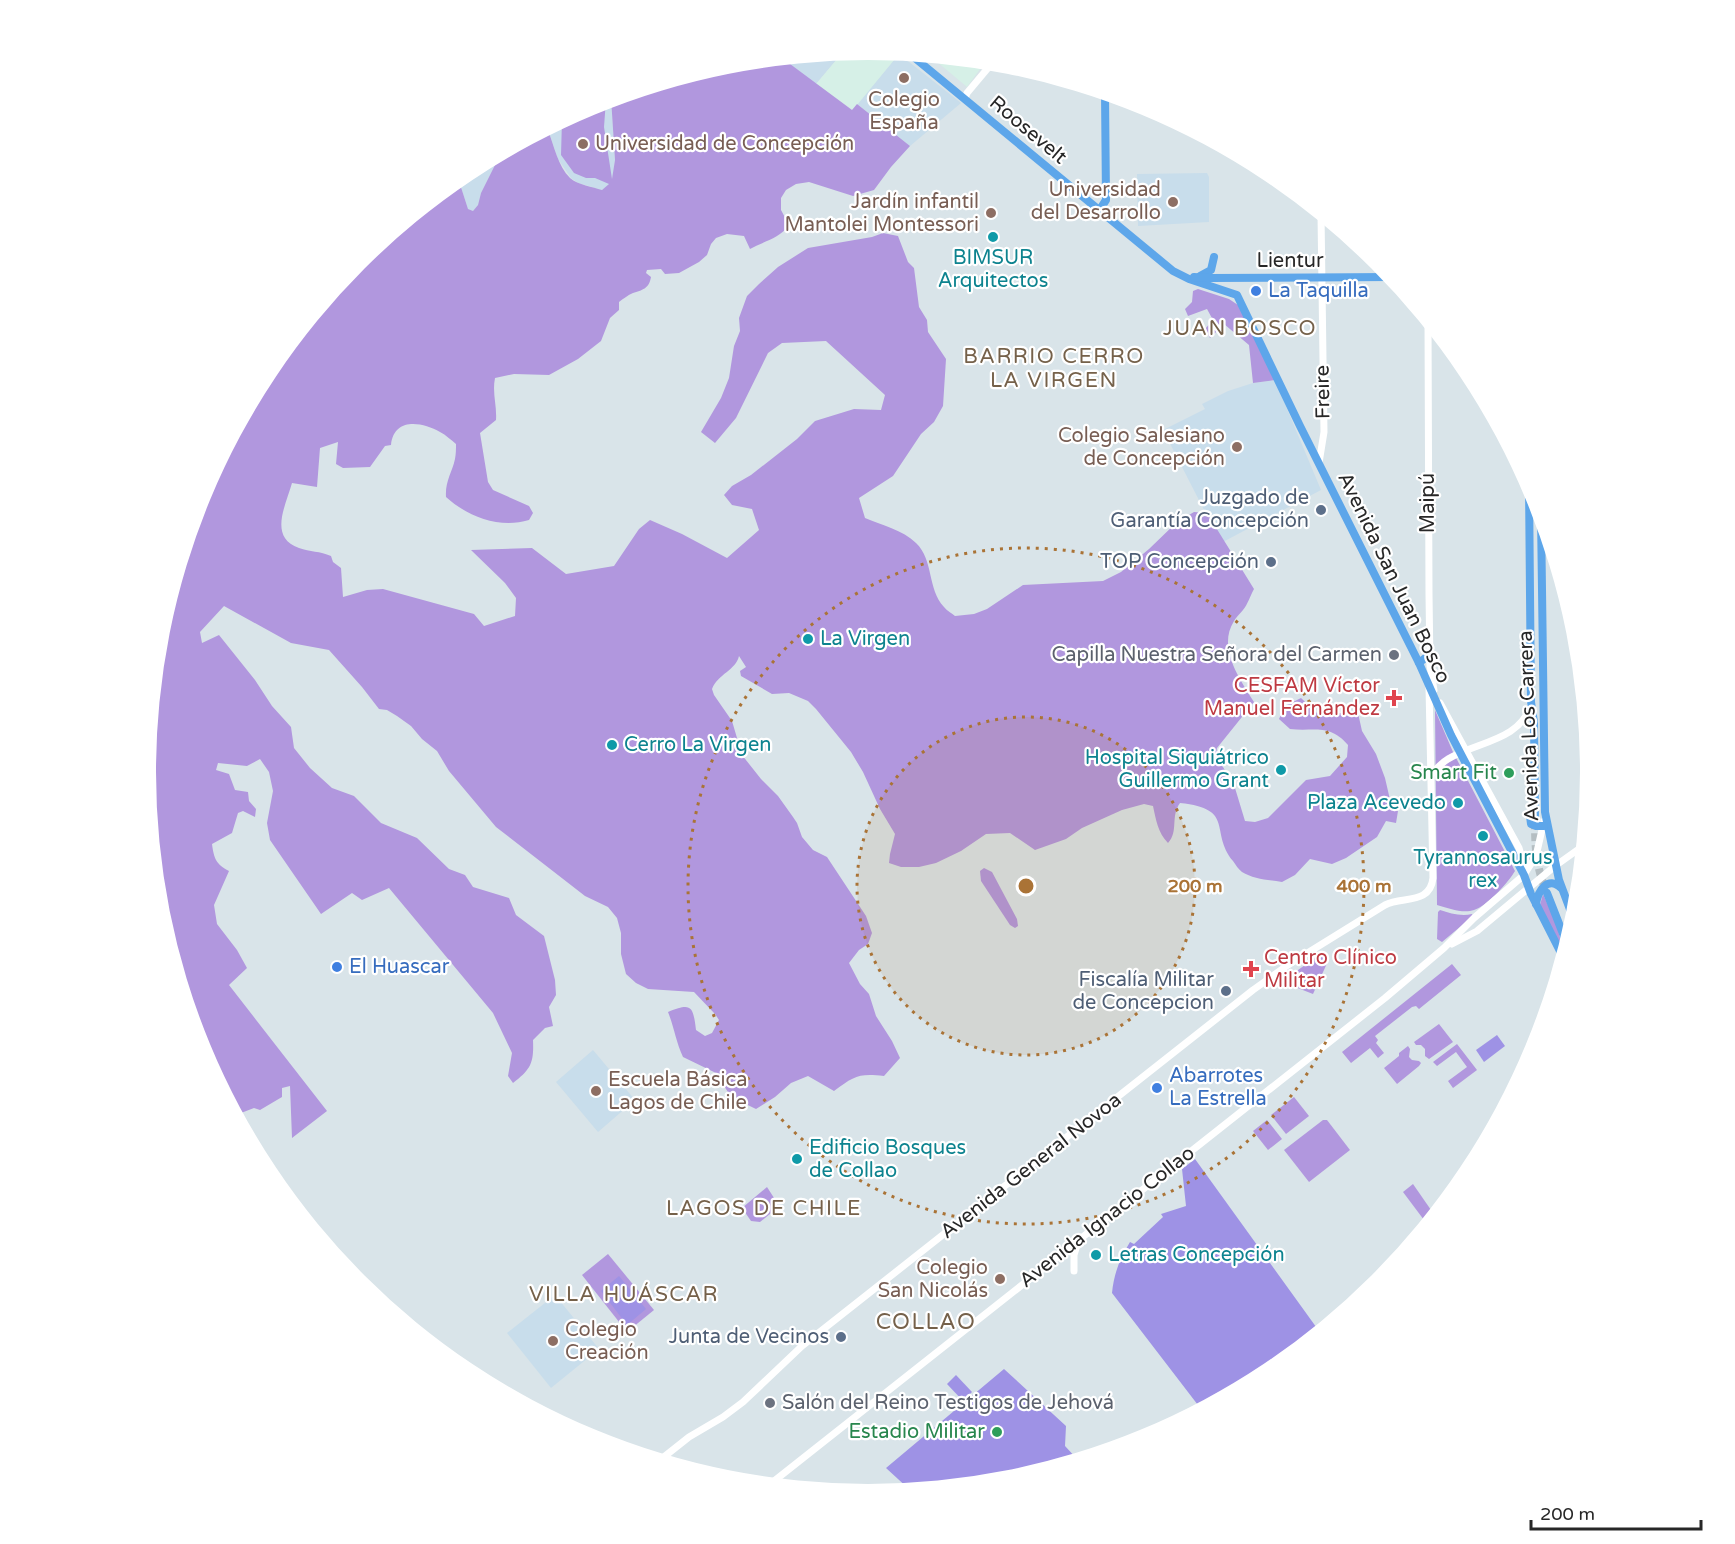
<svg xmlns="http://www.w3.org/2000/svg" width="1735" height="1544" viewBox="0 0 1735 1544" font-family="'Varela Round',sans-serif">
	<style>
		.education { fill: #c8ddeb }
		.medical { fill: #d6f0e7 }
		.green { fill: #b197de }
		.pitch { fill: #9e92e5 }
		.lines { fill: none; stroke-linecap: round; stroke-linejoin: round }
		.primary-tunnel { stroke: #b5bec2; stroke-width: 8; stroke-dasharray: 8 4; stroke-linecap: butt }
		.secondary { stroke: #fff; stroke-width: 7 }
		.primary { stroke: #5da6ea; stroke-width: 8 }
		.ring { fill: none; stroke: #aa7336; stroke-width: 3; stroke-dasharray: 3 6 }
		.education-dot { fill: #8d6e63; stroke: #fff; stroke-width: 2 }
		.culture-dot { fill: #0f9aa8; stroke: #fff; stroke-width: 2 }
		.shop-dot { fill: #3f7fe0; stroke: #fff; stroke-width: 2 }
		.service-dot { fill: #5c6f8a; stroke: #fff; stroke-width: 2 }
		.worship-dot { fill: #6b7280; stroke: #fff; stroke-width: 2 }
		.health-dot { fill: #e0444e; stroke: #fff; stroke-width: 2 }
		.leisure-dot { fill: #2e9e5b; stroke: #fff; stroke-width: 2 }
		.labels { text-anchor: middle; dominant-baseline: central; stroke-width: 4.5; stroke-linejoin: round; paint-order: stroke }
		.education-label { font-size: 20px; fill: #785e54; stroke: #fff; text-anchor: end }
		.street-label { font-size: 20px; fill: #272727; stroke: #fff }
		.culture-label { font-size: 20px; fill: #0d838f; stroke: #fff; text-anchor: start }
		.shop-label { font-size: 20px; fill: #366cbe; stroke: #fff; text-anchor: start }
		.service-label { font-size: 20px; fill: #4e5e75; stroke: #fff; text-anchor: end }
		.worship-label { font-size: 20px; fill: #5b616d; stroke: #fff; text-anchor: end }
		.health-label { font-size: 20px; fill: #be3a42; stroke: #fff; text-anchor: end }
		.leisure-label { font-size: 20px; fill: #27864d; stroke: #fff; text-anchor: end }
		.neighbourhood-label { font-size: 21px; letter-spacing: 1.5px; fill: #75614a; stroke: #fff }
		.quarter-label { font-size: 22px; letter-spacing: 1.5px; fill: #75614a; stroke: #fff }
		.centre { fill: #aa7336; stroke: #fff; stroke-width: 3 }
		.ring-label { font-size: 18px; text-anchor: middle; font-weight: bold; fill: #aa7336; stroke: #fff; stroke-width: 4.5; stroke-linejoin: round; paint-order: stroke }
	</style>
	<rect width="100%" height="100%" fill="#d9e4e9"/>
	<!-- education -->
	<g class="education">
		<path d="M843,52l-27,32 -34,-26z"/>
		<path d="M899,54l62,49 -51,43 -53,-42z"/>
		<path d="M611,98l4,62 -2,16 -3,9 -8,5 -24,-7 -7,-5 -13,-19 -10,-29h-4l47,-26z"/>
		<path d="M501,153l-20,40 -3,12 -5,6 -5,-2 -10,-31 8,-7z"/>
		<path d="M1207,173l2,4v45l-71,4 -1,-52z"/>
		<path d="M1275,380l46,110 -100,53 -58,-113 42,-21 -3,-5 26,-13 25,-8z"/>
		<path d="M593,1050l42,50 -37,32 -42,-50z"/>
		<path d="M555,1295l44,54 -48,39 -44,-55z"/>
	</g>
	<!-- medical -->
	<g class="medical">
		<path d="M868,50l31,4 -46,56 -37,-26 27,-32z"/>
		<path d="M930,56l56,5 -19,26z"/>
	</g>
	<!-- green -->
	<g class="green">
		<path d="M782,58l70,52 5,-6 53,42 -19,21 -17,23 -21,6 -44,-14 -13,2 -10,6 -5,8v12l8,15c-10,14 -25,16 -39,24l-6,-13 -17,-2 -11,4 -5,6 -4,11 -8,7 -20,11 -14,1 -4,-5 -14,1 -1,3 5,4c-2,12 -9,13 -18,16 -5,2 -10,6 -14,9v8l-9,8 -9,23 -23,18 -29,16 -35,-1 -19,4c-3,15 2,27 1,42l-16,13 8,49 5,8 36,16 4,7 -4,7c-29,9 -61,-3 -83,-23 -1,-16 6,-24 9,-38 1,-5 1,-11 1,-15 -5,-4 -10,-9 -16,-12 -18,-10 -46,-15 -49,13l-6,1 -15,21 -27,1 -7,-4 2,-22 -18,6 -3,39 -25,-4c-6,22 -24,54 7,65 11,4 21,3 32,8l2,6 8,6 2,29 24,-7 16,-1 91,25 10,12 31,-10 1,-18 -11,-15 -34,-33 61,-2 34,26 48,-8 25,-37 11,-9 32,14 45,24 32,-28 -7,-21 -20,-4 -8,-10 8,-9 19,-11 46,-36 18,-18 39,-12 27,1 4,-15 -59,-54 -44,2 -14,10 -32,65 -21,25 -14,-11 20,-34 8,-20 5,-32 6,-15 -1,-13 8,-22 12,-12 19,-17 30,-19 64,-11 11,-4 15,3 10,26 6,6 5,39 8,13 1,12 18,27 -3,47 -9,16 -13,12 -28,42 -34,22 6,20c16,7 38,12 51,25 18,17 11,46 28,64 3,4 8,6 11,9l19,-2 13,-5 36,-24 80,-4 18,-9 28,-23 28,-27 17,-10 13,1 47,76c-4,7 -6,15 -11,21 -3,4 -7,7 -9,11 -17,27 6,58 20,81l-37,46 -2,11 8,8 12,21 10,33 10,1 13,-4 38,-38 24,-4 17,-19 1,-12c-19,-22 -34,-13 -58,-16l-11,-10 6,-13 16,-8 16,15h41l4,18 14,23 9,24 6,26 7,7 -2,12 -10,-2 -9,16 -31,21 -14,6 -22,-5 -15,16 -13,7c-13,-2 -29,-3 -40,-10 -4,-3 -6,-7 -9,-11 -24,-30 3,-52 -53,-58 -10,14 -1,28 -12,40 -10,-10 -12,-23 -15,-37l-9,-2 -22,6 -40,18 -16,11 -31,11 -25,-17 -24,1 -25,17 -25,12 -17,4h-18l-12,-4 1,-9 5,-20 -15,-25 -17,-37 -12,-20 -35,-43 -8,-8 -19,-8 -17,1 -31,-18 -1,-5 6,-4 -7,-11c-3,14 -21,18 -27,33l2,6 18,26 10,34 19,24 17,17 15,21 4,6 5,14 11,13 14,7 39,59 6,17 -4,11 -9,6 -10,13 11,21 9,10 7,22 16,25 8,17 -16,18c-25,-3 -30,0 -50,15l-26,-15 -17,7 -16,14 -19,12 -25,-12 -15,-24 -33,-16c-7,-15 -9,-30 -15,-45 23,-9 25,-7 28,18l9,6 7,-3 7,-13 -4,-6 -21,-22 -46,-3 -12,-6 -10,-9 -5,-20v-21l-4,-15 -9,-11 -23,-11 -89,-69 -47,-56 -12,-20 -15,-12 -11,-13 -14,-10 -10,-6 -8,-1 -17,-22 -33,-37 -38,-7 -67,-37 -24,26 2,11 17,-8 36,45 17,26 19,21 3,21 16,20 22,20 22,8 27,27 36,15 32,31 16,6 8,12 36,11 7,17 28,21 11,44 1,15 -7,12 4,19 -8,2 -12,12c1,23 -2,29 -20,43l-5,-7 4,-23 -19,-40 -104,-125 -27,12 -10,-7 -31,21 -51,-74 -3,-17 6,-32 -4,-19 -9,-13 -13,7 -29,-3 -2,7 13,4 6,16 13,2 1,9 7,8 -1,8 -12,-6 -5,2 -6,20 -20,11c2,15 4,20 17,27l-15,34 3,19 20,26 10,18 -18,17 98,126 -35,27 -2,-52 -8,2v9l-22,13 -6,-2 -13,5 21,45 18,26 -3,2 -10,-13 -67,-125 -41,-135 -14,-141 14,-141 41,-136 67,-125 90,-109 101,-83 10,31 5,2 5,-6 3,-12 20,-40 26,-10v-4l17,-9h4c6,16 10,36 22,48 8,7 23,9 32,12l7,-6 -14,-6h-9l-12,-5 -13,-18 1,-35 29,-16 15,-4 -2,27 8,52 3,-19 -4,-62 116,-35z"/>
		<path d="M1198,289l31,10 12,8 34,73 -22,3 -4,-38 -25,-21 -14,14 -5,-9 8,-9 -6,-11 -19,7 -3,-7 7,-7 1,-11z"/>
		<path d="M1435,710l18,42 62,119c-7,12 -28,35 -41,39 -11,4 -26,-2 -37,-5z"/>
		<path d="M984,868l8,4 25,47 1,7 -3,2 -5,-3 -29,-44 -1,-10z"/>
		<path d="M1543,894l13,29 8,29 -24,-47z"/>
		<path d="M1440,910c10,3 21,7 32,4l1,2 -31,26 -5,-3 1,-27z"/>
		<path d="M1322,953l7,6 -16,35 -23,-9 8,-15z"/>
		<path d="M1452,964l9,11 -42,34 -3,-3 -4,1 -37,29 3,4 -2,3 8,10 -6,5 -8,-10 -19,15 -9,-11z"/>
		<path d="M1439,1024l14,18 -24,17 -4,-3v-7l-4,-4h-5l-2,-3z"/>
		<path d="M1457,1044l20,26 -24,18 -5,-7 19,-14 -11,-15 -19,14 -4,-4z"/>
		<path d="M1408,1046l2,3 -1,8 3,3 7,1 2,2 -2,3 -22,18 -13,-16 15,-12v-3z"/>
		<path d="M1294,1097l15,19 -23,18 -15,-19z"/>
		<path d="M1267,1120l15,19 -14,11 -15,-19z"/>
		<path d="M1323,1120h4l23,30 -41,32 -25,-32z"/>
		<path d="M1413,1184l18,26 -1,6 -6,4 -21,-28z"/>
		<path d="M767,1187l9,14v8l-16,13 -9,-1 -9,-13z"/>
		<path d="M608,1254l46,56 -27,22 -45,-57z"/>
	</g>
	<!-- pitch -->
	<g class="pitch">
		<path d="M1497,1035l8,11 -21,16 -8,-12z"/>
		<path d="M1195,1159l124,172 -50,42 -68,36 -89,-116c2,-20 8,-35 18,-51l4,2 29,-27 -2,-3 25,-8 -4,-37z"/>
		<path d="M619,1276l27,33 -19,16 -26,-34z"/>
		<path d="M1004,1369l62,57 -1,20 13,14 -70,21 -98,9 -24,-22z"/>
		<path d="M956,1375l16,17 -9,9 -16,-17z"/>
	</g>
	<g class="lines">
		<!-- primary-tunnel -->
		<path class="primary-tunnel" d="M1535,821c0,26 1,45 11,70"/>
		<!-- secondary -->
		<g class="secondary">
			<path d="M965,99l2,-6 26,-31"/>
			<path d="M1428,321l1,273 1,72 4,24"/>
			<path d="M1319,463l5,-31 -3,-218"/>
			<path d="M1440,703l79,145 4,14 1,13"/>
			<path d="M1431,775c5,-6 10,-12 17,-16 27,-17 73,-18 83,-55"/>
			<path d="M1452,944l25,-13 78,-65 28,-20"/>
			<path d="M1074,1271v-16l4,-13"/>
			<path d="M660,1460l29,-23 34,-20 20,-15 59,-56 451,-356 35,-25 97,-60c18,-9 45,0 48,-27l-4,-191"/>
			<path d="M769,1485l616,-487 59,-50 30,-30 50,-43 12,-19 8,-35"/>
		</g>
		<!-- primary -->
		<g class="primary">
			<path d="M910,54l263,217 16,8 48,16 63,131 119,237 32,72 73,140 7,19 32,63"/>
			<path d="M1099,211l7,-11 -1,-107"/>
			<path d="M1200,276l11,-6 3,-13"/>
			<path d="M1194,277l15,1 182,-1"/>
			<path d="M1529,485l2,217 3,20 1,97"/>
			<path d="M1541,515l4,297 14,68 15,40"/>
			<path d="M1419,663l11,-9"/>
			<path d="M1530,816l1,8 5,2h8"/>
			<path d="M1547,893l20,51"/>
			<path d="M1536,904c2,-13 12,-29 25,-16"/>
		</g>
	</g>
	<!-- distance rings -->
	<circle cx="1026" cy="886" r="169" fill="#aa7336" fill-opacity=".12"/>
	<g class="ring">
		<circle cx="1026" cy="886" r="169"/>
		<circle cx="1026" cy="886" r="338"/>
	</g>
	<!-- markers -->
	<g class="education-dot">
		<circle cx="904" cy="78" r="6"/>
		<circle cx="583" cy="144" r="6"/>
		<circle cx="1173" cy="202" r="6"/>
		<circle cx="991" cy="213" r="6"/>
		<circle cx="1237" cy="447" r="6"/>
		<circle cx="596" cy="1091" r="6"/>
		<circle cx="1000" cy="1279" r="6"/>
		<circle cx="553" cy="1341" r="6"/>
	</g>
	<g class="culture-dot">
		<circle cx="993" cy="237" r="6"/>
		<circle cx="808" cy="639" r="6"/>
		<circle cx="612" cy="745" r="6"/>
		<circle cx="1281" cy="770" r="6"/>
		<circle cx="1458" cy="803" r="6"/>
		<circle cx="1483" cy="836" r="6"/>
		<circle cx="797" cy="1159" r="6"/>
		<circle cx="1096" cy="1255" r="6"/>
	</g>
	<g class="shop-dot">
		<circle cx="1256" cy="291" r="6"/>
		<circle cx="337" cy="967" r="6"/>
		<circle cx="1157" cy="1088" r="6"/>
	</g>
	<g class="service-dot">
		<circle cx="1321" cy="510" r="6"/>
		<circle cx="1271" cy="562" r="6"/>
		<circle cx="1226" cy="991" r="6"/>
		<circle cx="841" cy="1337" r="6"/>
	</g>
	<g class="worship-dot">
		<circle cx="1394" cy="655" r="6"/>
		<circle cx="770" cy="1403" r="6"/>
	</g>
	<g class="health-dot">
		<path d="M1391 689h6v6h6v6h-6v6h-6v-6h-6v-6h6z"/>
		<path d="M1248 960h6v6h6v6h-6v6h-6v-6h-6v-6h6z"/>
	</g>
	<g class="leisure-dot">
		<circle cx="1509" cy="773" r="6"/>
		<circle cx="997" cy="1432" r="6"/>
	</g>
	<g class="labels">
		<!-- education labels -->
		<g class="education-label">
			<text x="904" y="100" text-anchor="middle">Colegio<tspan x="904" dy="23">España</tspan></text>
			<text x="595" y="144" text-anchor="start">Universidad de Concepción</text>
			<text x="1161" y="190">Universidad<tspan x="1161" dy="23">del Desarrollo</tspan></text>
			<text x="979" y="202">Jardín infantil<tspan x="979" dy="23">Mantolei Montessori</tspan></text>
			<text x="1225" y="436">Colegio Salesiano<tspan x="1225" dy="23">de Concepción</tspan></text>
			<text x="608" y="1080" text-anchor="start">Escuela Básica<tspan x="608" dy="23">Lagos de Chile</tspan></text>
			<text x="988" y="1268">Colegio<tspan x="988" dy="23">San Nicolás</tspan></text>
			<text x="565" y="1330" text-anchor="start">Colegio<tspan x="565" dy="23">Creación</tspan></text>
		</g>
		<!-- street labels -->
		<g class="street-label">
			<text transform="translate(1028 130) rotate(40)">Roosevelt</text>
			<text x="1290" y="261">Lientur</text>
			<text transform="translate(1323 392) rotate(-91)">Freire</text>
			<text transform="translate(1428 503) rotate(-90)">Maipú</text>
			<text transform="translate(1394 578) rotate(64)">Avenida San Juan Bosco</text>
			<text transform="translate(1529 726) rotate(-92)">Avenida Los Carrera</text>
			<text transform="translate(1031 1166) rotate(-38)">Avenida General Novoa</text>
			<text transform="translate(1107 1217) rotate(-38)">Avenida Ignacio Collao</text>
		</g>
		<!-- culture labels -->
		<g class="culture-label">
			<text x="993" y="258" text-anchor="middle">BIMSUR<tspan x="993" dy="23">Arquitectos</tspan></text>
			<text x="820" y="639">La Virgen</text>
			<text x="624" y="745">Cerro La Virgen</text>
			<text x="1269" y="758" text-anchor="end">Hospital Siquiátrico<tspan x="1269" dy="23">Guillermo Grant</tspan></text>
			<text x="1446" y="803" text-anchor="end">Plaza Acevedo</text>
			<text x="1483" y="858" text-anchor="middle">Tyrannosaurus<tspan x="1483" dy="23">rex</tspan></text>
			<text x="809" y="1148">Edificio Bosques<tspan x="809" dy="23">de Collao</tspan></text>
			<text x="1108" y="1255">Letras Concepción</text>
		</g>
		<!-- shop labels -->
		<g class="shop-label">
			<text x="1268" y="291">La Taquilla</text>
			<text x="349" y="967">El Huascar</text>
			<text x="1169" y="1076">Abarrotes<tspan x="1169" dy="23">La Estrella</tspan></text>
		</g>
		<!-- service labels -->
		<g class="service-label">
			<text x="1309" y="498">Juzgado de<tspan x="1309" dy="23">Garantía Concepción</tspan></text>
			<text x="1259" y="562">TOP Concepción</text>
			<text x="1214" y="980">Fiscalía Militar<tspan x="1214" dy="23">de Concepcion</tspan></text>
			<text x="829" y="1337">Junta de Vecinos</text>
		</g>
		<!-- worship labels -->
		<g class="worship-label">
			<text x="1382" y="655">Capilla Nuestra Señora del Carmen</text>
			<text x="782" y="1403" text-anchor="start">Salón del Reino Testigos de Jehová</text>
		</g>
		<!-- health labels -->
		<g class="health-label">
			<text x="1380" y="686">CESFAM Víctor<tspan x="1380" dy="23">Manuel Fernández</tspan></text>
			<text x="1264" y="958" text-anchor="start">Centro Clínico<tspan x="1264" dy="23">Militar</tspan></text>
		</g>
		<!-- leisure labels -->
		<g class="leisure-label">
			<text x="1497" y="773">Smart Fit</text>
			<text x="985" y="1432">Estadio Militar</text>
		</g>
		<!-- neighbourhood labels -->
		<g class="neighbourhood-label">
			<text x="1240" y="328">JUAN BOSCO</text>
			<text x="1054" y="356">BARRIO CERRO<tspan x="1054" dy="24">LA VIRGEN</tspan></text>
			<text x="764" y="1208">LAGOS DE CHILE</text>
			<text x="624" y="1294">VILLA HUÁSCAR</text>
		</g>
		<!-- quarter labels -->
		<g class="quarter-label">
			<text x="926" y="1322">COLLAO</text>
		</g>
	</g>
	<!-- crop -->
	<path d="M0 0H1735V1544H0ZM156 772a712 712 0 1 1 1424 0a712 712 0 1 1-1424 0Z" fill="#fff" fill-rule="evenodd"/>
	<circle cx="1026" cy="886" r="9" class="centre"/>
	<g class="ring-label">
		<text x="1195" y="892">200 m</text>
		<text x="1364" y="892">400 m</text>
	</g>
	<!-- scale -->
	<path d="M1531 1520v9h170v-9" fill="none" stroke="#272727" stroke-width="3"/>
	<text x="1540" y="1520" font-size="18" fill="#272727" stroke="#ffffff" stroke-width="4.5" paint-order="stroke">200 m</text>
</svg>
